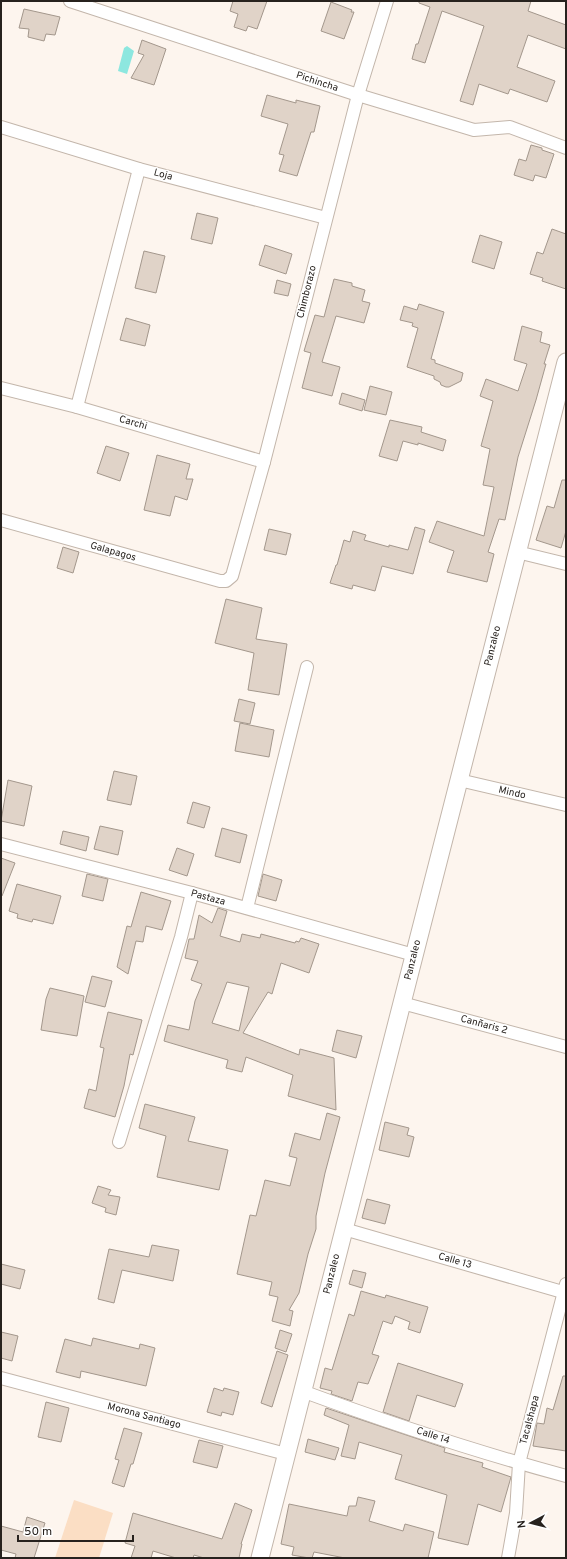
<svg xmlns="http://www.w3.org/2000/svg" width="567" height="1559" viewBox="0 0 567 1559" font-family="Overpass,sans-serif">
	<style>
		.green { fill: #fbdec4 }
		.water { fill: #8de7df }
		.building { fill: #e0d3c8; stroke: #a3978c; fill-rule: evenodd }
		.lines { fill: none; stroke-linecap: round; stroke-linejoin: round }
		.street-casing { stroke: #c3b6ab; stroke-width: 14 }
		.secondary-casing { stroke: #c3b6ab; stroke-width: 19 }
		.street { stroke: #fff; stroke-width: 12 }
		.secondary { stroke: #fff; stroke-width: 17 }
		.labels { text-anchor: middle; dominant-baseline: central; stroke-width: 3; stroke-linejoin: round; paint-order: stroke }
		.street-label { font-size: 10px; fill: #27221e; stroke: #fff }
	</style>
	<rect width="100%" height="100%" fill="#fdf5ee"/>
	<!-- green -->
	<path class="green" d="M74,1500l39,13 -14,45h-44z"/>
	<!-- water -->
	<path class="water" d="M127,46l7,5 -7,23 -9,-3 6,-23z"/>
	<!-- building -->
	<g class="building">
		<path d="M233,1h34l-10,28 -9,-3 -2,5 -12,-4 4,-13 -8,-3z"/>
		<path d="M419,1h112l-3,10 38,14v24l-38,-14 -11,32 38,14 -8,21 -37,-13 -2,5 -29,-10 -6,21 -13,-4 24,-75 -42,-15 -17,52 -13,-4 4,-15h2l12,-37 -11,-4z"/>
		<path d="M331,2l21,8 -1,2h3l-10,27 -23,-8z"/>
		<path d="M24,9l36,8 -5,18 -9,-1 -2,7 -16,-4 1,-8 -10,-1z"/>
		<path d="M142,40l24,9 -12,36 -23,-7 13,-23 -6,-2z"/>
		<path d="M267,95l29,8v-3l24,6 -6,26h-3l-14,44 -18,-5 5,-16 -5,-1 9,-30 -27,-8z"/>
		<path d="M531,145l11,3v2l12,4 -8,24 -11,-3 -2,6 -19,-6 5,-16 7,2z"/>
		<path d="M197,213l21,5 -6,26 -21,-5z"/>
		<path d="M552,229l14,5v55l-24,-8 1,-3 -13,-4 7,-22 6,2z"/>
		<path d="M480,235l22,7 -8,27 -22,-7z"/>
		<path d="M265,245l27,9 -6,20 -27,-9z"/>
		<path d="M144,251l21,5 -9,37 -21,-5z"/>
		<path d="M334,279l18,4v3l13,4 -3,11 8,2 -6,20 -28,-7 -14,46 18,5 -8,29 -30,-8 9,-35 -7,-2 11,-36 9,2z"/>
		<path d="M277,280l14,4 -3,12 -14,-3z"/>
		<path d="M419,304l25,8 -13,47 4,1v3l28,10 -2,8 -12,6h-3l-5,-2 -1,-3 -6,-3v-3l-27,-9 11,-39 -6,-2 1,-3 -13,-3 4,-14 13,4z"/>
		<path d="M126,318l24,7 -5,21 -25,-6z"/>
		<path d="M522,326l20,6 -2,10 10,3 -6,19h2l-10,36 -18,57 -13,63 -6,-1 -11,33 6,2 -7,28 -40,-10 7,-21 -25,-9 8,-21 47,15 10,-49 -11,-2 7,-36 -9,-3 12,-45 -13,-5 6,-17 32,12 9,-27 -13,-4z"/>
		<path d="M370,386l22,6 -6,23 -22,-5z"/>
		<path d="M342,393l23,7 -3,11 -23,-7z"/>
		<path d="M390,420l32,7 -1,5 25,8 -3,11 -25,-8v2l-15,-4 -6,20 -18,-5z"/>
		<path d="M106,446l23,7 -9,28 -23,-8z"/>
		<path d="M157,455l33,9 -4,15h7l-6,21 -12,-4 -5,20 -26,-6z"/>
		<path d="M562,480h4v51l-5,17 -25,-8 11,-34 7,2z"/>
		<path d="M415,527l10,3 -12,44 -31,-8 -7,25 -22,-6 -1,4 -22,-6 6,-18h1l7,-25 6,2 3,-11 13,4 -2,5 25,7v-2l19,5z"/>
		<path d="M269,529l22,5 -5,21 -22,-5z"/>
		<path d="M63,547l16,5 -6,21 -16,-5z"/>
		<path d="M226,599l36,9 -6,31 31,5 -8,51 -31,-5 6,-37 -39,-10z"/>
		<path d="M239,699l16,4 -5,21 -16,-3z"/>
		<path d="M240,723l34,7 -5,27 -34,-6z"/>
		<path d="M114,771l23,5 -6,29 -24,-5z"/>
		<path d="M8,780l24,6 -8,40 -23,-5z"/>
		<path d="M193,802l17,5 -6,21 -17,-5z"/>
		<path d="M100,826l23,5 -5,24 -24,-6z"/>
		<path d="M222,828l25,7 -7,28 -25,-7z"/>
		<path d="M63,831l26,6 -3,14 -26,-7z"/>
		<path d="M177,848l17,6 -7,22 -18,-6z"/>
		<path d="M1,858l14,5 -13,33h-1z"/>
		<path d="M87,874l21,5 -5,22 -21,-5z"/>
		<path d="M263,874l19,6 -6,21 -18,-5z"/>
		<path d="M17,884l44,12 -8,28 -20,-5 -1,3 -15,-4 1,-4 -9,-3z"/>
		<path d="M141,892l30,9 -9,29 -16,-4 -3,16 -7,-1 -8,33 -11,-7 10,-41 4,1z"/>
		<path d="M218,908l9,3 -7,25 20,6 2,-8 18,4 1,-4 34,9 1,-2 3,1 2,-4 18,6 -10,29 -28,-10 -9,31 -4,-2 -25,41 56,22 1,-6 34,9 2,52 -48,-14 5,-21 -47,-18 -4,15 -16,-4 2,-8 -64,-19 4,-16 21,5 6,-29 7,-17 -11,-4 7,-19 -13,-3 4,-19h5l5,-24 13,8zM227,982l22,5 -10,44 -27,-8z"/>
		<path d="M92,976l20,5 -7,26 -20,-5z"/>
		<path d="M50,988l34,8 -7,40 -36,-6 5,-31z"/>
		<path d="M108,1012l34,8 -9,35 -3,-1 -6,32 -9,31 -31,-9 5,-19 7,2 8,-43 -4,-1z"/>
		<path d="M337,1030l25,6 -6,22 -24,-7z"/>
		<path d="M145,1104l50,13 -7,24 40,9 -9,40 -62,-13 9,-41 -27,-8z"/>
		<path d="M327,1113l13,4 -15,56 -9,43v13l-8,25 -9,39 -10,17 4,1 -3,15 -18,-5 6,-24 -9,-2 3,-13 -35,-8 13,-59 6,1 9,-36 25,6 7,-28 -8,-2 6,-23 25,7z"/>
		<path d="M385,1122l24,6 -2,7 7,2 -5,20 -30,-7z"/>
		<path d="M98,1186l13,4 -3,5 12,2 -4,18 -11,-3 1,-4 -14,-5z"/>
		<path d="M367,1199l23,6 -5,19 -23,-6z"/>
		<path d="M152,1245l27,5 -6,31 -51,-11 -8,33 -16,-4 11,-50 40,8z"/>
		<path d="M1,1264l24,6 -5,19 -19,-5z"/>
		<path d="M353,1270l13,3 -4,15 -13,-4z"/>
		<path d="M361,1291l24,7 1,-3 42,12 -8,26 -12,-4 2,-7 -15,-6 -3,8 -9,-3 -11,33 7,2 -11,28 -10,-2 -6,19 -21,-7 1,-3 -12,-3 5,-20 7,2 17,-56 5,2z"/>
		<path d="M280,1330l12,4 -6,18 -11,-4z"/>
		<path d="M1,1332l17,4 -6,25 -11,-3z"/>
		<path d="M93,1338l46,11 1,-5 15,4 -9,38 -65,-15 -1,7 -24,-6 9,-33 26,7z"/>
		<path d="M277,1351l11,4 -16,52 -11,-4z"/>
		<path d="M398,1363l65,21 -8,23 -38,-12 -8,26 -26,-9z"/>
		<path d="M563,1376h3v75l-33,-5 4,-23 7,1 3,-16 6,2z"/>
		<path d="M214,1388l9,3 1,-3 15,4 -6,23 -11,-3 -1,4 -14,-4z"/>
		<path d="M46,1402l23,6 -8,34 -23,-5z"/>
		<path d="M326,1408l119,40 -1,4 39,11 -1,4 29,10 -10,35 -23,-8 -10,41 -30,-7 9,-43 -52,-16 7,-24 -43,-13 -4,17 -14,-3 8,-31 -25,-10z"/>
		<path d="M124,1428l18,5 -9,31h-2l-7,23 -12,-4 7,-23 -4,-1z"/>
		<path d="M308,1439l31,9 -4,12 -30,-8z"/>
		<path d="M199,1440l24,6 -6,22 -24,-6z"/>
		<path d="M358,1497l17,4 -6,20 34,10 2,-7 29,8 -6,26h-83l-31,-6 -2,6h-3l-17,-3 2,-8 -13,-3 8,-40 58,12 2,-10h7z"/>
		<path d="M235,1503l17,7 -11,34h1l-3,14h-35l-10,-3 -1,3h-17l-23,-7 -2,7h-20l4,-12 -10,-3 8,-30 89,26z"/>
		<path d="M27,1517l18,6 -11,35h-19l1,-4 -15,-4v-24l22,6z"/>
	</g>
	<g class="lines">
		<defs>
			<g id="street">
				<path d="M70,1l288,94 116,35 36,-3 56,21"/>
				<path d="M1,127l138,42 187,49"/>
				<path d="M1,388l76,19 187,55"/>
				<path d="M77,407l62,-238"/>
				<path d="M1,520l219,61h6l6,-5 32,-114 94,-367 29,-94"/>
				<path d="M517,552l49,12"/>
				<path d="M459,780l107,25"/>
				<path d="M1,844l191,49 222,62"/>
				<path d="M247,908l60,-241"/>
				<path d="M402,1003l164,44"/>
				<path d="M119,1142l62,-205 11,-44"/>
				<path d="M344,1229l222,64"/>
				<path d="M1,1378l285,76"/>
				<path d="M302,1391c87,32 175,61 264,85"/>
				<path d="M508,1558l8,-45 3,-50 47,-179"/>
			</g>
			<path id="secondary" d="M260,1558l306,-1196"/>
		</defs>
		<!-- street casing -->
		<use href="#street" class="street-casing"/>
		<!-- secondary casing -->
		<use href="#secondary" class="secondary-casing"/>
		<!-- street -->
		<use href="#street" class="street"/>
		<!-- secondary -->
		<use href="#secondary" class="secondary"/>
	</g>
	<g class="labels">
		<!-- street labels -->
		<g class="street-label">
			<text transform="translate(317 82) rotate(18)">Pichincha</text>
			<text transform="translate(163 175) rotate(15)">Loja</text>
			<text transform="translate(307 292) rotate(-76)">Chimborazo</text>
			<text transform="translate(133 423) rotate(16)">Carchi</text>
			<text transform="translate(113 552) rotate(16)">Galapagos</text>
			<text transform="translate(493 646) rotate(-76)">Panzaleo</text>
			<text transform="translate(512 793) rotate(13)">Mindo</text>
			<text transform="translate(208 898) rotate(15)">Pastaza</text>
			<text transform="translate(413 960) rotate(-76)">Panzaleo</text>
			<text transform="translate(484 1025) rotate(15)">Canñaris 2</text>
			<text transform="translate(455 1261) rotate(16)">Calle 13</text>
			<text transform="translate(332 1274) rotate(-76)">Panzaleo</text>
			<text transform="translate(144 1416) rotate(15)">Morona Santiago</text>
			<text transform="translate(530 1420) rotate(-75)">Tacalshapa</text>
			<text transform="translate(433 1436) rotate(18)">Calle 14</text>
		</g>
	</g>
	<!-- border -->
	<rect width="567" height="1559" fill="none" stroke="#27221e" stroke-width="4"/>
	<!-- north arrow -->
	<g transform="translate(531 1523) rotate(263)" stroke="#ffffff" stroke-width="3" paint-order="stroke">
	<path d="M0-3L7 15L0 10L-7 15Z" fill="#27221e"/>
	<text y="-6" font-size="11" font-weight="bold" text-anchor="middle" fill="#27221e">N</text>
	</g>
	<!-- scale -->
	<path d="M18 1535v6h115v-6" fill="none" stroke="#27221e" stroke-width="2"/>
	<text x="24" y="1535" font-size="12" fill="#27221e" stroke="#ffffff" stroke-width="3" paint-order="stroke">50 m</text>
</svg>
